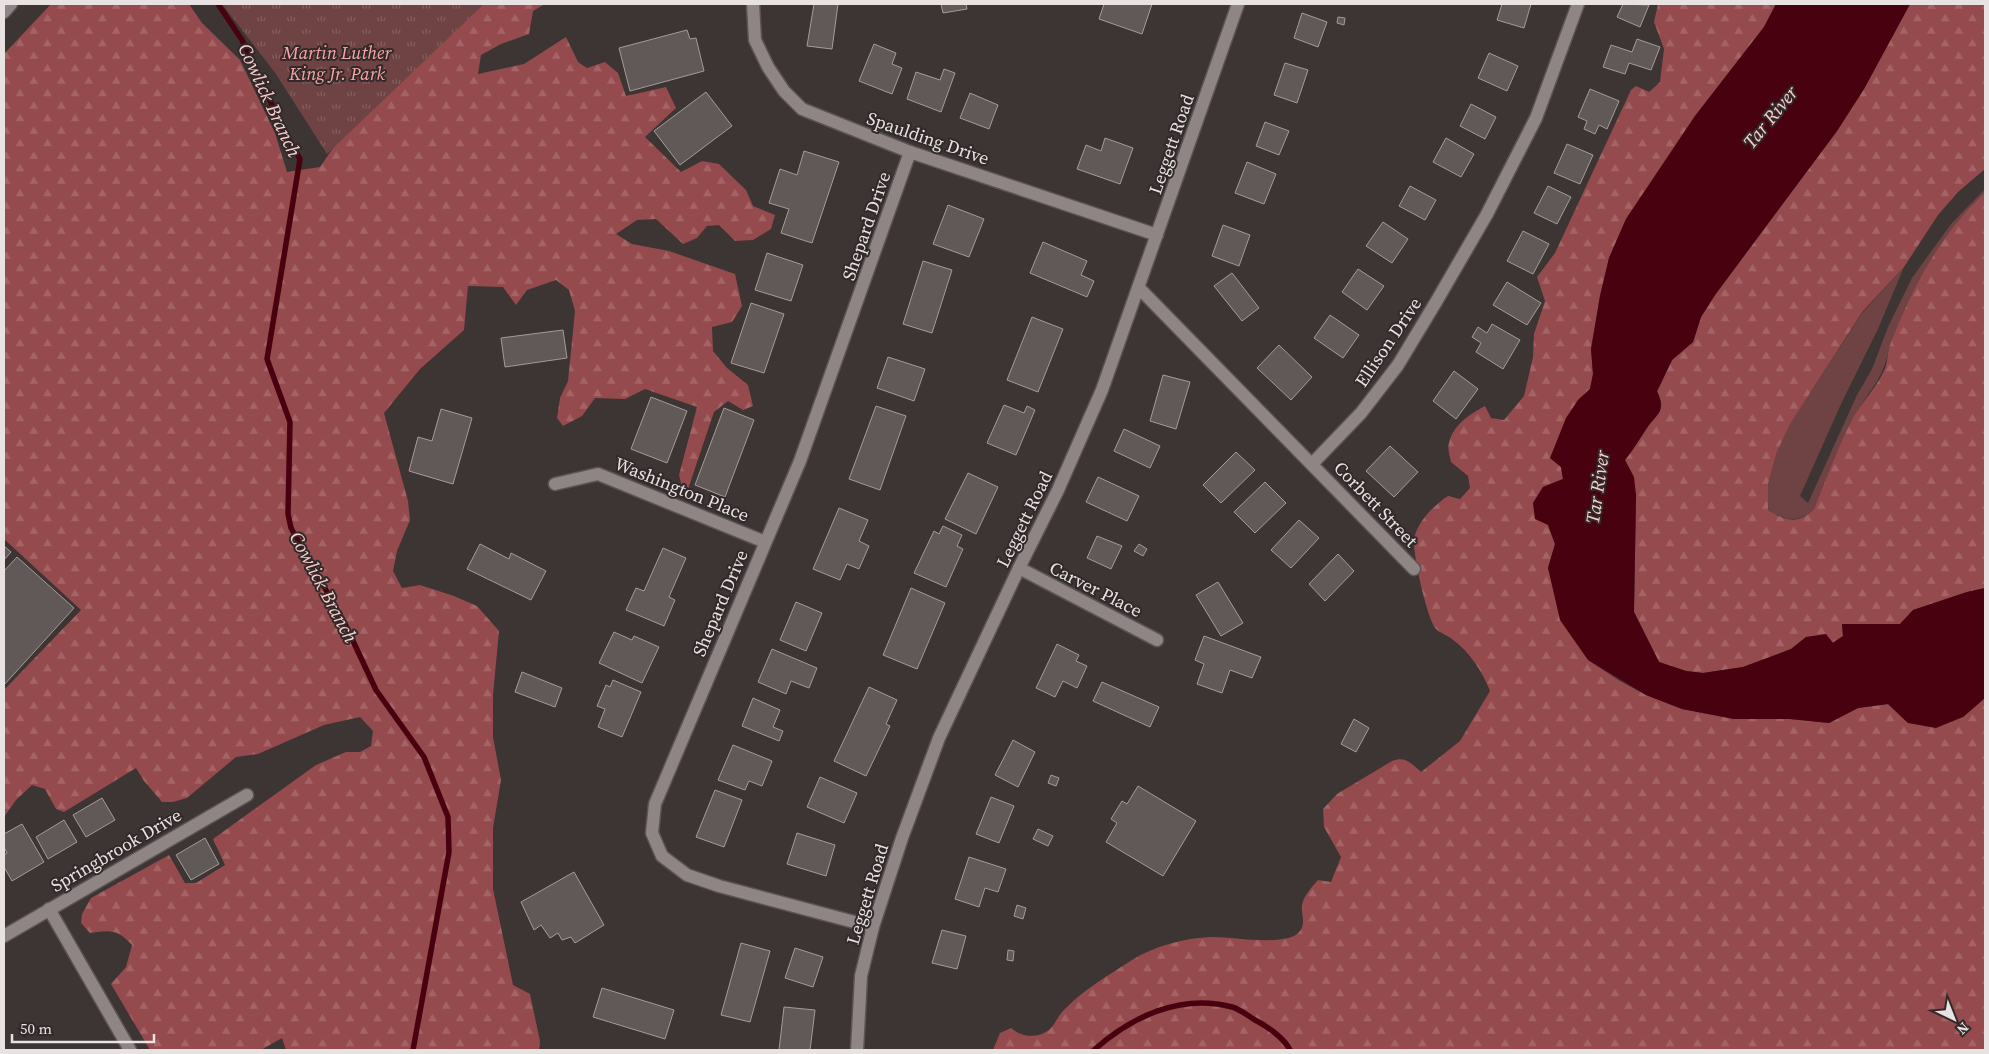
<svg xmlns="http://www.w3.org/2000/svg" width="1989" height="1054" viewBox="0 0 1989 1054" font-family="'Source Serif 4',serif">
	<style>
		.grass { fill: #6f4344 }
		.forest { fill: url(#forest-firs) }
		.park { fill: url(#park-tufts) }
		.water { fill: #48020f }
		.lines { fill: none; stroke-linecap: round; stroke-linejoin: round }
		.stream { stroke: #48020f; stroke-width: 5.5 }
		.building { fill: #615858; stroke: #a69b9b }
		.minor-casing { stroke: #5b5353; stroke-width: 15 }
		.minor { stroke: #8f8585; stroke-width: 12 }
		.labels { text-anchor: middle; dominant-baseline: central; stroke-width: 4; stroke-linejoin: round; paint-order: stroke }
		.park-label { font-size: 18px; font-style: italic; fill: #fca5a6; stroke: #322a2a }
		.street-label { font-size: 18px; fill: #e8e2e2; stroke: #322a2a }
		.water-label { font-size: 19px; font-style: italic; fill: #fbcdcd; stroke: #322a2a }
	</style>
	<defs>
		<pattern id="forest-firs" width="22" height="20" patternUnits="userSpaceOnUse" patternTransform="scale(1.25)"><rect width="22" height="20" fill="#954a4d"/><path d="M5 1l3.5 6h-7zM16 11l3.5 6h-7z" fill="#a46466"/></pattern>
		<pattern id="park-tufts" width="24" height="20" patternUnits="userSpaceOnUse" patternTransform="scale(1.25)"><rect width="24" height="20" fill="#6f4344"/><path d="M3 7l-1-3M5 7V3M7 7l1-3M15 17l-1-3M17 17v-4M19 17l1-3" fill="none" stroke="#845e5f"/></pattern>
	</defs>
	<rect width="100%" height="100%" fill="#3d3434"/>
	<!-- grass -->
	<path class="grass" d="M1985,189v3l-12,12 -84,144c-6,35 -22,42 -36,72 -15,28 -27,59 -39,89 -15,15 -29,11 -46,1v-26l9,-32 12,-27 74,-113 41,-45 -26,62 -37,75 -41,92 8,7 49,-108 15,-26 16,-42 24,-49 39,-54z"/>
	<!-- forest -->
	<g class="forest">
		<path d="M51,4h138l13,19 38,37 35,73 12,39 33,-5 20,-29 137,-134h68l-12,7 -4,23 -28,10 -20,11 -3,19 46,-10 42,-27 12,25 9,6 18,-6 13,11 8,23 40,-9 10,21 -31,29 36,35 21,-11 17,3 27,26 7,16 22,9 -4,14 -18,11 -18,1 -16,-16 -12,1 -10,12 -14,6 -27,-25 -19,1 -21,14 16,10 37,7 66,23 7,32 -10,16 -20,5 1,24 14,17 21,17 5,21 -10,4 -15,-9 -14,11 -26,77 -6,-2 -3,-12 18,-68 -52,-18 -20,10 -30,-1 -13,18 -19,10 -6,-8 3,-20 8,-17 7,-70 -6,-21 -13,-10 -29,10 -11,15 -13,-18 -35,-1 -4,44 -44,39 -36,44 24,88 2,19 -13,31 -4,20 9,17 18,-3 34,11 23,10 22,25 -6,64v42l8,43 -8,48v61l20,96 17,9 10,47 -1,9h-253l-4,-12 -21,12h-111l-39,-66 15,-17 6,-22c-14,-16 -22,-15 -42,-12l-9,-10 1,-9 9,-16 78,-43 16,28h11l29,-18 -12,-26 103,-74 30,-13h14l11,-6 2,-15 -13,-14 -36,8 -66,29 -22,3 -49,41 -14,4h-11l-18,-21 -8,-13 -72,44 -8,-3 -11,-20 -13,-4 -16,15 -12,17v-127l77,-80 -77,-71v-485z"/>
		<path d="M1658,4h118l-12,23 -69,89 -69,103 -17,39 -9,38 -9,53 2,25 -3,15 -12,11 -28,58 11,9 2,12 -20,8 -10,16 15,22 7,19 -7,24 40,92 32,21 26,14 36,14 52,10h56l39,4 29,-15 30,-4 20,19 55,-6 22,-19v352h-992l7,-17 11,-5c10,9 26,11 38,2 6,-5 9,-15 16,-21 19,-20 44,-34 67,-49 22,-14 53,-22 79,-23 18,-1 77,11 89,-6 6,-8 1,-17 2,-26 2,-10 10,-18 16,-25l13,2 10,-25 -17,-30 -1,-18 14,-15 55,-33c13,-5 19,2 29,11l39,-31 30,-50c-8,-20 -20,-39 -38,-52 -5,-4 -12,-6 -16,-10 -9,-10 -23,-74 -22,-89 2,-17 20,-35 34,-44l12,3 10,-11 -2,-12 -17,-14c-1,-5 -4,-14 -2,-19 4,-18 21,-29 36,-37l6,12 13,2 20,-24 9,-39 1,-23 11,-33 -8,-24 18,-24 76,-163 5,-4 13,6 11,-10 4,-33 -10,-27z"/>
		<path d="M1910,4h75v165l-27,23 -20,23 -34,52 -41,44 -73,113 -13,28 -9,32v26c18,11 30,15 46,-1 12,-30 24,-62 39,-91 9,-16 23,-30 31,-47 4,-8 3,-18 6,-26 22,-57 50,-110 95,-153v396l-18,4 -54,18 -13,14h-58l1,12 -11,7 -26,-6 -15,12 -48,18 -40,6 -17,-2 -27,-9 -25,-50 2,-117 -11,-35c8,-10 14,-20 21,-30 9,-16 22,-18 11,-38l15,-32 21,-18 8,-25 14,-22 122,-164 27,-42z"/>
	</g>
	<!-- park -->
	<path class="park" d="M222,4h262l-157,150 -51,-80z"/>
	<!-- water -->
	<path class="water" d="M1776,4h134l-46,85 -27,42 -122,164 -14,22 -8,25 -21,18 -15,31c10,22 -1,23 -11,38 -7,11 -13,21 -21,31l9,17 2,18 -2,117 25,50 27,9 17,2 40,-6 48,-18 15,-12 20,-3 7,9 10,-7 -1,-12h58l13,-14 54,-18 18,-4v110l-22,19 -27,11 -28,-5 -20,-19 -30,4 -29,15 -39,-4h-56l-52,-10 -36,-14 -58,-35 -28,-40 -12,-52 7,-24 -7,-19 -13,-6 -2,-16 10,-16 20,-8 -2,-12 -11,-9 16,-40 12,-18 12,-11 3,-15 -2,-25 9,-53 9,-38 17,-39 69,-103 69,-89z"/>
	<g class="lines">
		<!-- stream -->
		<g class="stream">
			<path d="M218,4l24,36 45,97 13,22 -33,200 23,63 -2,92 3,14 54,96 31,66 48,67 24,60 1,35 -36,198"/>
			<path d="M1094,1050c37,-33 87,-57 138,-43 8,2 16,9 23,13 12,6 29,18 35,30"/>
		</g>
	</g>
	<!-- building -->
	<g class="building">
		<path d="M814,4h24l-6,45 -25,-3z"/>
		<path d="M941,4h25l1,5 -24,4z"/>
		<path d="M1104,4h48l-10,30 -43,-15z"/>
		<path d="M1502,4h29l-7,24 -27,-8z"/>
		<path d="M1623,4l26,1 -9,22 -23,-10z"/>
		<path d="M1302,13l25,9 -9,25 -24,-9z"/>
		<path d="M1338,17l7,1 -1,7 -7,-2z"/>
		<path d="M687,30l3,9 6,-1 8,33 -74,20 -11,-43z"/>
		<path d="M1637,39l23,8 -9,23 -22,-7 -4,11 -22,-7 8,-22 21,7z"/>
		<path d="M874,44l22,9 -4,11 10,4 -10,26 -33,-13z"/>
		<path d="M1489,53l29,13 -11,25 -29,-13z"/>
		<path d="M1285,63l23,7 -11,33 -23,-8z"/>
		<path d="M944,69l11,4 -14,39 -34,-13 9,-27 24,8z"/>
		<path d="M1590,89l29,12 -12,28 -8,-4 -4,9 -11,-5 3,-8 -9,-4z"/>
		<path d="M706,92l26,34 -52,39 -26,-34z"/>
		<path d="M970,93l28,12 -9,24 -29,-11z"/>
		<path d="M1471,104l25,13 -11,22 -25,-13z"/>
		<path d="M1265,122l24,9 -10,24 -23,-9z"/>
		<path d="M1105,138l28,10 -13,36 -43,-15 9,-24 15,6z"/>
		<path d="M1446,138l28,16 -13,23 -28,-15z"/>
		<path d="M1567,144l26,11 -13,29 -26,-11z"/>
		<path d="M804,151l35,11 -27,81 -31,-10 8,-24 -20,-6 11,-34 17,6z"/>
		<path d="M1247,162l29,12 -12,30 -29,-11z"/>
		<path d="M1410,186l26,14 -11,20 -26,-14z"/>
		<path d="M1548,186l23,11 -14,27 -23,-11z"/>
		<path d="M948,205l36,14 -15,38 -36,-13z"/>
		<path d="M1383,222l25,17 -16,24 -26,-17z"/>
		<path d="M1223,225l27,10 -11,31 -27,-10z"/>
		<path d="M1523,231l26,13 -16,30 -26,-13z"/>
		<path d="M1043,242l44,19 -6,14 13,6 -7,16 -57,-24z"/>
		<path d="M767,253l36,12 -12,36 -36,-11z"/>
		<path d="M923,261l29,9 -20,63 -29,-9z"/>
		<path d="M1358,269l26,17 -17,24 -25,-18z"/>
		<path d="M1232,273l27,35 -17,13 -28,-35z"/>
		<path d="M1507,282l34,21 -14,22 -34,-20z"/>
		<path d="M751,303l33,11 -20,59 -33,-10z"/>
		<path d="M1330,315l29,20 -16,23 -29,-20z"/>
		<path d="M1032,317l31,12 -25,63 -31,-12z"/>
		<path d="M1492,324l28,16 -17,29 -27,-17 5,-9 -9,-6 6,-10 9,6z"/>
		<path d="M563,330l4,28 -62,9 -4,-29z"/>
		<path d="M1279,345l33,32 -21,23 -34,-32z"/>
		<path d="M888,357l37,12 -11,32 -37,-13z"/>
		<path d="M1454,371l24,18 -22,30 -23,-18z"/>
		<path d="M1163,375l27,7 -14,47 -26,-8z"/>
		<path d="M651,397l36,14 -20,52 -36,-14z"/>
		<path d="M1004,405l20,8 3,-7 8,4 -19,45 -29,-12z"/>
		<path d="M876,406l30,10 -26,74 -31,-11z"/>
		<path d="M724,408l30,12 -29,77 -30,-12z"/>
		<path d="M441,409l31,9 -19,66 -44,-13 9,-34 14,4z"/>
		<path d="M1124,429l36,17 -10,22 -36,-17z"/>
		<path d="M1390,446l28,26 -24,25 -28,-26z"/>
		<path d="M1236,452l19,18 -34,33 -18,-18z"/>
		<path d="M968,473l30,14 -22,47 -31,-15z"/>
		<path d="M1098,477l41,19 -12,25 -41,-19z"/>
		<path d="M1265,482l21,21 -31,30 -21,-21z"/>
		<path d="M839,508l29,12 -9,21 10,5 -10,23 -12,-5 -7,16 -27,-11z"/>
		<path d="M1299,520l20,18 -28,30 -20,-18z"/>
		<path d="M943,526l19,9 -5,11 6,3 -17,38 -32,-14 20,-42 5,3z"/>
		<path d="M1097,536l25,10 -11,23 -24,-11z"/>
		<path d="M480,544l29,15 2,-6 35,18 -15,29 -64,-31z"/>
		<path d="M1139,544l8,5 -4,7 -9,-5z"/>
		<path d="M4,546l7,6 -7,8z"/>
		<path d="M663,548l23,10 -17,39 6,3 -11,26 -38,-16 10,-22 8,3z"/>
		<path d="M1338,554l16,17 -29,30 -16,-17z"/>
		<path d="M17,557l57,51 -70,77v-114z"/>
		<path d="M1218,582l25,41 -22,13 -25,-41z"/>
		<path d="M911,588l34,15 -28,66 -34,-14z"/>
		<path d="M796,602l26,11 -16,38 -26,-11z"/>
		<path d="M614,632l18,8 2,-4 25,11 -17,36 -43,-20z"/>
		<path d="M1204,636l57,21 -9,21 -22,-8 -8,23 -25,-9 7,-20 -9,-4z"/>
		<path d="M1057,644l22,11 -3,6 11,5 -10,22 -14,-7 -8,16 -19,-9z"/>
		<path d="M772,649l45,19 -8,20 -18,-7 -5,13 -28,-12z"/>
		<path d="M522,672l40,16 -7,19 -40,-15z"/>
		<path d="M613,680l28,12 -19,45 -24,-10 7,-18 -8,-3 9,-21 4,2z"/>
		<path d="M1102,682l57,25 -9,20 -57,-26z"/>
		<path d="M869,687l28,13 -11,24 4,2 -24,50 -32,-15z"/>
		<path d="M753,698l27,12 -7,17 10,4 -4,10 -37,-15z"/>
		<path d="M1354,719l15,9 -13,24 -15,-8z"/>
		<path d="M1013,740l22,12 -17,35 -23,-12z"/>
		<path d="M733,745l39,16 -10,25 -13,-5 -4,9 -27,-10z"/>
		<path d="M1051,775l8,3 -3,8 -8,-3z"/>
		<path d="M820,777l37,16 -13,30 -37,-16z"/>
		<path d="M1138,786l58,35 -33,55 -57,-34 11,-19 -6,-4 11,-18 5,3z"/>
		<path d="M715,790l27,10 -18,47 -28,-10z"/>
		<path d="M991,797l23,9 -15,37 -23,-9z"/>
		<path d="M102,798l13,22 -29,17 -13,-22z"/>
		<path d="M64,820l13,22 -29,17 -12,-22z"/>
		<path d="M22,824l22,38 -32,19 -8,-14v-12l3,-2 -3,-6v-13z"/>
		<path d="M1038,829l15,7 -5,10 -15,-7z"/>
		<path d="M797,833l38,12 -9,31 -39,-12z"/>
		<path d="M205,838l14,26 -28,16 -15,-25z"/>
		<path d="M969,857l37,12 -8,23 -13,-4 -6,19 -24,-8z"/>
		<path d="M574,872l30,53 -29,18 -4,-6 -9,3 -4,-7 -8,5 -9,-13 -7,5 -13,-28z"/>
		<path d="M1017,905l9,3 -3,11 -9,-3z"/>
		<path d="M942,930l24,6 -9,33 -25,-6z"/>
		<path d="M741,943l29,8 -20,71 -29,-7z"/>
		<path d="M795,948l28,9 -10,30 -28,-9z"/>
		<path d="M1008,950l6,1 -1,10 -6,-1z"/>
		<path d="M602,988l72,22 -9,29 -72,-22z"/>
		<path d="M784,1007l31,3 -5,40h-31z"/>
	</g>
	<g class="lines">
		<defs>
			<g id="minor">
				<path d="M753,4l2,36 13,27 16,24 18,18 108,43 247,83"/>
				<path d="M4,12l7,-8"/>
				<path d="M1139,288l275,281"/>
				<path d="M1312,464l49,-51 37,-48 38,-63 51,-88 49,-96 42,-114"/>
				<path d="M555,484l43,-10 167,68"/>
				<path d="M1019,568l138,72"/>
				<path d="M49,909l81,141"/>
				<path d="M873,927l-154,-41 -32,-11 -25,-19 -10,-23 3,-29 145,-343 110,-309"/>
				<path d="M4,936l243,-141"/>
				<path d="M857,1050l4,-74 12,-49 29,-89 37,-100 80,-170 39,-78 44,-100 136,-386"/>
			</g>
		</defs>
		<!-- minor casing -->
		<use href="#minor" class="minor-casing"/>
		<!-- minor -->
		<use href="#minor" class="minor"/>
	</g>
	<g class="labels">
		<!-- park labels -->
		<g class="park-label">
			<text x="337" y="52">Martin Luther<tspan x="337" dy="21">King Jr. Park</tspan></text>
		</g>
		<!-- street labels -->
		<g class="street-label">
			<text transform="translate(928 138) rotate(19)">Spaulding Drive</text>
			<text transform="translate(1171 144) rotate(-71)">Leggett Road</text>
			<text transform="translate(866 226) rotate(-71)">Shepard Drive</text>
			<text transform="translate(1388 342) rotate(-56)">Ellison Drive</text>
			<text transform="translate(682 489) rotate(22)">Washington Place</text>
			<text transform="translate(1376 504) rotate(46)">Corbett Street</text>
			<text transform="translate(1024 519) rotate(-64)">Leggett Road</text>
			<text transform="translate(1096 589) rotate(27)">Carver Place</text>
			<text transform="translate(720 603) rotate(-67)">Shepard Drive</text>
			<text transform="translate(116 850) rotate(-30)">Springbrook Drive</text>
			<text transform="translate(867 894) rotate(-73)">Leggett Road</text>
		</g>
		<!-- water labels -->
		<g class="water-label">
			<text transform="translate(270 100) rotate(65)">Cowlick Branch</text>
			<text transform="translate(1770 117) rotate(-51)">Tar River</text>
			<text transform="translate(1597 487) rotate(-82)">Tar River</text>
			<text transform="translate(324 587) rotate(62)">Cowlick Branch</text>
		</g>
	</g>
	<!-- border -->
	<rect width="1989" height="1054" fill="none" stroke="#e8e2e2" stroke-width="10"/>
	<!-- north arrow -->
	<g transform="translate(1954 1019) rotate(137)" stroke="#322a2a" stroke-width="4" paint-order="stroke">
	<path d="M0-4L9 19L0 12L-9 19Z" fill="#e8e2e2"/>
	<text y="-8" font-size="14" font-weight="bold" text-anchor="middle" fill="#e8e2e2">N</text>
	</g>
	<!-- scale -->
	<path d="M12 1034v8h142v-8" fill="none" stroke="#e8e2e2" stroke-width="2.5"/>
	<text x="20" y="1034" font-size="15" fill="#e8e2e2" stroke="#322a2a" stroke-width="4" paint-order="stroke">50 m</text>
</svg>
